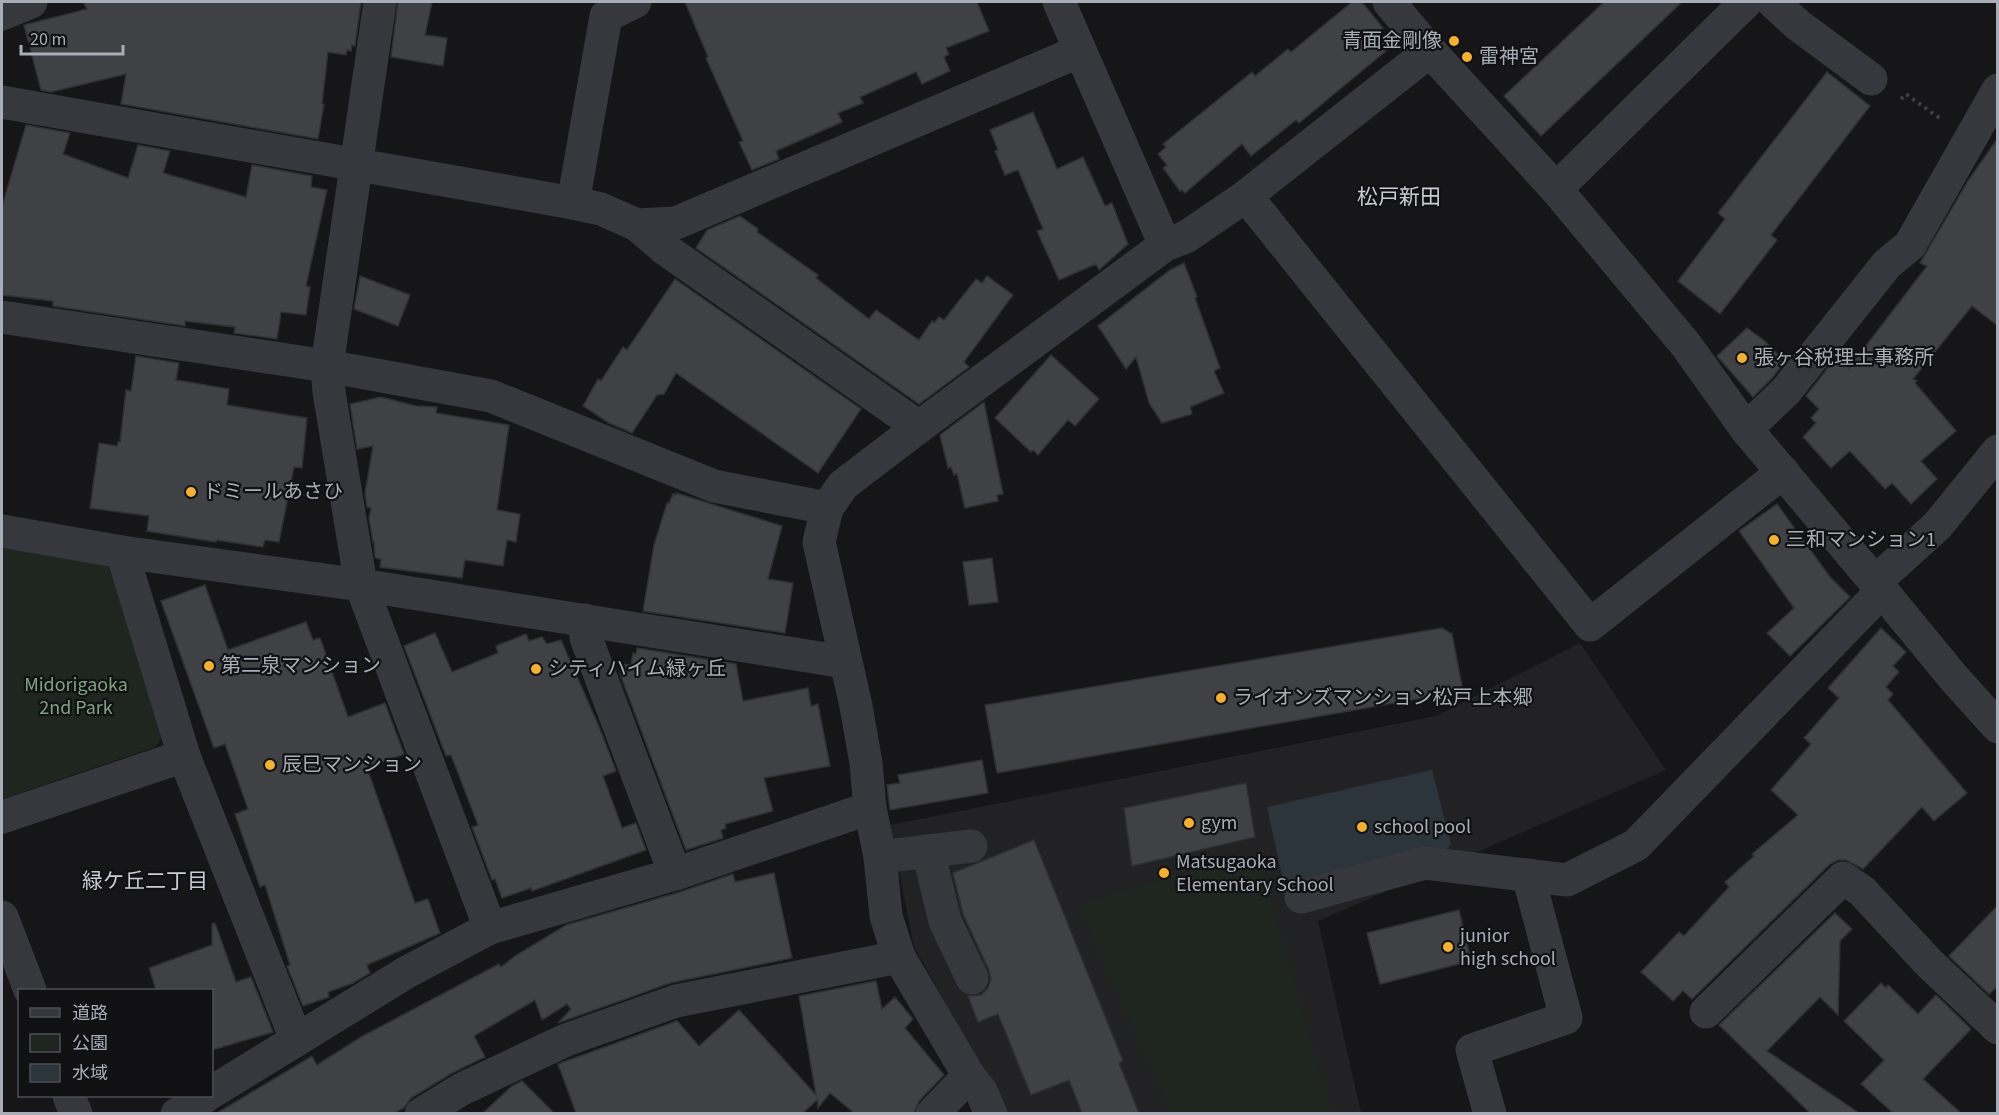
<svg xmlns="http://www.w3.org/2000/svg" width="1999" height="1115" viewBox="0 0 1999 1115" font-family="'Source Sans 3','Noto Sans JP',sans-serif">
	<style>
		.built { fill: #222225 }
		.green { fill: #1e261f }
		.water { fill: #2c353c }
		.building { fill: #404145; stroke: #303034; stroke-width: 1.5 }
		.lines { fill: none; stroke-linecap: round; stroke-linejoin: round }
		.path { stroke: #3d3f44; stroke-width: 4; stroke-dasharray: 3 4.5; stroke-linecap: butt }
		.minor { stroke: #37383d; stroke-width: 33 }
		.poi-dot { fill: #f2b134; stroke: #111113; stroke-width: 2 }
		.labels { text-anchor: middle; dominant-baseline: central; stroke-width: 4.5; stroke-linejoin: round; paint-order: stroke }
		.poi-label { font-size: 20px; fill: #a8adb8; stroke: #111113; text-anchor: start }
		.park-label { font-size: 20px; fill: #7fa381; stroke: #111113 }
		.neighbourhood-label { font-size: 21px; fill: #c9ccd4; stroke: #111113 }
	</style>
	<rect width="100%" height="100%" fill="#161618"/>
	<!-- built -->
	<path class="built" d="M1580,643l86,127 -348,151 43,192h-360l-23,-51 -64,-115 -24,-122 546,-109z"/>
	<!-- green -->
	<g class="green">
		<path d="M2,544l106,21 56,161 -1,11 -8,10 -153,52z"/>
		<path d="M1258,852l74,261h-162l-93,-209z"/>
	</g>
	<!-- water -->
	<path class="water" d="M1432,770l19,74 -2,1v3l-165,37 -17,-78z"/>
	<!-- building -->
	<g class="building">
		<path d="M83,2h278l-6,44 -3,-1 -1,6 -4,-1 -1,5 -18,-3 -6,52h2l-6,35 -197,-35 5,-30 -75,18 -10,-2 -17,-65 63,-16z"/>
		<path d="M398,2h34l-7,33 22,3 -4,28 -52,-9z"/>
		<path d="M685,2h292l12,29 -43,17 3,6 -5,3 6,14 -28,13 -6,-12 -56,25 3,6 -25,10 4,9 -66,29 3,8 -27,11 -13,-28 4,-1 -37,-83 2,-1z"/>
		<path d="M1352,2h10l21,26 -4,3 13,15 -93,77 -3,-3 -45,36 -9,-12 -57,49 -3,-3 -2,1 -17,-23 4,-3 -9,-11 8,-7 -3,-3 89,-72 3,4 33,-27 3,3z"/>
		<path d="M1604,2h78l-141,134 -37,-40z"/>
		<path d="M1827,72l43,34 -99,129 6,5 -57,74 -42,-33 47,-62 -7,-6z"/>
		<path d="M1033,112l24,57 26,-12 22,49 7,-3 16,41 -29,26 -3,-6 -37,16 -22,-49 6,-2 -25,-59 -13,5 -10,-24 3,-1 -8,-20z"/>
		<path d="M26,125l44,8 -7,21 65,24 10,-33 32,6 -7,22 83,24 6,-32 60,11 -1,11 16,3 -21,96 4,1 -4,28 -25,-3 -4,27 -43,-6 1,-6 -50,-6v5l-132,-20v-5l-51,-6v-89z"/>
		<path d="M1998,138v188l-26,-20 -59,73 4,2 -2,2 41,48 -35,30 16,18 -26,25 -19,-21 -7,6 -35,-38 -19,17 -28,-31 13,-14 -5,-5 8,-9 -13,-13 21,-27 13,-11 9,10 78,-102 -7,-3 48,-82z"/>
		<path d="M740,216l18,13 -1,3 61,43 -2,3 53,41 7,-9 43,30 13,-19 2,2 5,-6 5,3 32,-41 6,4 5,-7 26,19 -49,67 5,5 -50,37 -223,-156 11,-18z"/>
		<path d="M1184,263l13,34 -2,1 25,70 -6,3 10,22 -34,14 2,7 -30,9 -13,-20 -13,-46 -10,12 -28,-43 72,-56z"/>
		<path d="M360,276l50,19 -12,31 -44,-17z"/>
		<path d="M675,279l186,130 -43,64 -142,-100 -12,21 -7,1 -25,38 -23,-10 -26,-17 15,-27 3,2 22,-34 4,3z"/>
		<path d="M1747,328l18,13 20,21 -13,16 -19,19 -36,-41z"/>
		<path d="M1051,355l48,44 -24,27 -7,-6 -30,35 -5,-5 -2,2 -36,-34z"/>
		<path d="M136,356l43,7 -3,17 53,9 -2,16 80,13 -5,50 -8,-1 -15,75 -14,-2 -2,7 -47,-7v2l-69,-11 2,-15 -59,-8 9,-65 18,3 1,-4h2l6,-52 5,1z"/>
		<path d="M381,397l35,9 21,1 -1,6 73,12 -12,85 23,4 -4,28 -9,-2 -4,26 -38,-6 -3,18 -82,-11 1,-8 -6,-1 -1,-16h-1l-4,-24 2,-10 -4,-1 -2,-14 8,-47 -16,3 -7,-45z"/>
		<path d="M984,402l19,92 -6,1 1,6 -33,7 -8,-34 -3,1 -3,-8 -3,1 -8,-33z"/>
		<path d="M676,493l106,33 -14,53 25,4 -8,50 -142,-22 11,-66 13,-42h2l4,-9 3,1z"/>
		<path d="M1777,504l53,73 20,20 -60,59 -23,-23 27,-25 -55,-77z"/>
		<path d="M992,558l6,44 -29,3 -6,-43z"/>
		<path d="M205,585l23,65 78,-28 7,18 7,-2 28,79 37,-14 19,51 -37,14 48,135 13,-4 12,34 -73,32 3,8 -17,10 -25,9 1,5 -26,9 -16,-40 3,-1 -25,-80 -5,2 -25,-73 13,-5 -23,-65 -11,4 -53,-147z"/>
		<path d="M1442,628l10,6 11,57 -466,82 -12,-68z"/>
		<path d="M1881,628l25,24 -13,14 6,6 -13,15 7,7 -5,6 79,93 -33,28 -12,-14 -59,62 -17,-9h-8l-8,4 -138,135 -9,-8 -10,10 -32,-29 38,-40 5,4 45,-49 -4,-5 29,-26 -2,-2 46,-39 -27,-25 40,-46 -7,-6 35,-40 -11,-10z"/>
		<path d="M435,633l17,39 46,-19 -2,-7 30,-12 3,7 13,-4 5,7 14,-4 39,89 16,42 -13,5 19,52 14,-5 10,27 -114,41 -1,-3 -29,10 -7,-19 -3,1 -20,-53 6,-2 -27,-70 -5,1 -42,-110z"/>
		<path d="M637,648l99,16 7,37 65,-13 3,18 7,-2 12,62 -66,12 9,33 -48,13 1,4 -5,2 2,8 -37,12 -66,-176 1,-10 10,1 2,-12 3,1z"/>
		<path d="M982,760l6,33 -98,17 -3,-25 13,-2 -2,-8z"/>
		<path d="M1246,783l9,54 -123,29 -8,-58z"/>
		<path d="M1034,840l89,221 -4,2 20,50h-57l-13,-33 -38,15 -33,-81 -20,8 -10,-26 13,-1 7,-7 3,-9 -2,-9 -26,-56 -10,-41z"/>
		<path d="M774,873l18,85 -122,25 -112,40 13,-14 -4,-5 -25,16 -7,-20 -61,36 11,21 -33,16 -41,25 -7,10 -10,5h-177l95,-57 5,9 44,-28 138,-73 2,3 14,-11 51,-31 114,-33 53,-18 2,8z"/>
		<path d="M1998,905v81l-9,8 -40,-38z"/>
		<path d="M1459,910l12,51 -91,23 -13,-51z"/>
		<path d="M1835,913l17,16 -12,12 -2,74 -18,-18 -53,54 92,62h-49l-91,-88z"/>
		<path d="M215,923l21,59 15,-5 22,55 -61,18v-60h-56l-7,-22 63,-23v-21z"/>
		<path d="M876,981l6,28 13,-12 18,22 -8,9 39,47 -25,26 -5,12h-60l-24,-20 -12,15 -1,-8 -14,13h-227l-18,-49 119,-43 22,25 40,-36 77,85 -17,-99z"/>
		<path d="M1881,983l5,5 2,-3 30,29 18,-19 35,34 -48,50 38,34h-68l-32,-29 23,-24 -40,-39z"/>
		<path d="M522,1081l32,32h-71l29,-27z"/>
	</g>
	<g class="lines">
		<!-- path -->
		<path class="path" d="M1901,99l5,-5 36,26"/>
		<!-- minor -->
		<g class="minor">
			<path d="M380,2l-53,364 2,26 32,193 129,343"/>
			<path d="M1059,2l106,243"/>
			<path d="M1389,2l41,49 126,138 130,156 60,84 129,153"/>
			<path d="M1773,2l25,23 73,54"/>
			<path d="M2,14l29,-12"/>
			<path d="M2,102l571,101 28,6 36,16 39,-2 404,-172"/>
			<path d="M1556,189l190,-187"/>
			<path d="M1246,196l184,-145"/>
			<path d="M573,203l33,-187 29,-14"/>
			<path d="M637,225l28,24 254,178"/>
			<path d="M2,317l325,49 164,30 223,90 113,22"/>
			<path d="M1746,429l40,-38 101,-127 23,-19 88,-155"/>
			<path d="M1998,451l-61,75 -62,56 78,95 45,50"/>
			<path d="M2,531l120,21 239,33 484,77"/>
			<path d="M585,620l1,18 89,236"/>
			<path d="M184,756l112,283"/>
			<path d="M2,817l182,-61 -62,-204"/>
			<path d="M928,851l17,70 27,57"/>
			<path d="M880,857l91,-11"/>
			<path d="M1301,897l124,-34 142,17 69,-35 246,-254"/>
			<path d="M2,917l28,73"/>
			<path d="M1706,1012l137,-134 19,13 68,73 68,64"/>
			<path d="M212,1092l195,-120 83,-44 185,-54 195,-66"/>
			<path d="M69,1096l7,18"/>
			<path d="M177,1114l29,-18"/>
			<path d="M421,1114l41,-25 104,-49 110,-39 223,-44"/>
			<path d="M932,1114l37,-38"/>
			<path d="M991,1114l-10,-23 -12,-15 -70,-119 -13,-41 -6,-59 -10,-49 -4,-45 -10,-57 -37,-164 8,-34 16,-23 76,-58 246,-182 21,-8 60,-41 344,429 193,-153"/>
			<path d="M1490,1114l-18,-64 94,-32 -38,-143"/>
		</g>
	</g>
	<!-- markers -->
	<g class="poi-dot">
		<circle cx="1454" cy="41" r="6"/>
		<circle cx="1467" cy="57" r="6"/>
		<circle cx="1742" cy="358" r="6"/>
		<circle cx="191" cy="492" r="6"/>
		<circle cx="1774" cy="540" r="6"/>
		<circle cx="209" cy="666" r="6"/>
		<circle cx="536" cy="669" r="6"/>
		<circle cx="1221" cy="698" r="6"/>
		<circle cx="270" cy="765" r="6"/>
		<circle cx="1189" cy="823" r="6"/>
		<circle cx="1362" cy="827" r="6"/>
		<circle cx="1164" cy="873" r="6"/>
		<circle cx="1448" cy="947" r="6"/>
	</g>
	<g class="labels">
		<!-- poi labels -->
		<g class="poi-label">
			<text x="1442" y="41" text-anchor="end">青面金剛像</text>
			<text x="1479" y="57">雷神宮</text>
			<text x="1754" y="358">張ヶ谷税理士事務所</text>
			<text x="203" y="492">ドミールあさひ</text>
			<text x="1786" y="540">三和マンション1</text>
			<text x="221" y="666">第二泉マンション</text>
			<text x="548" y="669">シティハイム緑ヶ丘</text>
			<text x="1233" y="698">ライオンズマンション松戸上本郷</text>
			<text x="282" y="765">辰巳マンション</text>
			<text x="1201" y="823">gym</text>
			<text x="1374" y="827">school pool</text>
			<text x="1176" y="862">Matsugaoka<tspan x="1176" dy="23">Elementary School</tspan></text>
			<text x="1460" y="936">junior<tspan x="1460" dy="23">high school</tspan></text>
		</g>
		<!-- park labels -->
		<g class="park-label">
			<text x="76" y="685">Midorigaoka<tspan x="76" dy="23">2nd Park</tspan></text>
		</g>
		<!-- neighbourhood labels -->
		<g class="neighbourhood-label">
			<text x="1399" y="197">松戸新田</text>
			<text x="145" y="881">緑ケ丘二丁目</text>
		</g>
	</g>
	<!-- border -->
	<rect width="1999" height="1115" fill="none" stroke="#a8adb8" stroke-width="6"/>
	<!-- legend -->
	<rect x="18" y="989" width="195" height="108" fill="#111113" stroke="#4d4f55" stroke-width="1.5"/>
	<rect x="30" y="1008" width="30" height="9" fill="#37383d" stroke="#4d4f55" stroke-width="1.5"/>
	<text x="72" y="1019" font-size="18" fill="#a8adb8">道路</text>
	<rect x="30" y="1034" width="30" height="18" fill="#1e261f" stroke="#4d4f55" stroke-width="1.5"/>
	<text x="72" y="1049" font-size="18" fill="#a8adb8">公園</text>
	<rect x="30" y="1064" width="30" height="18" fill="#2c353c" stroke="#4d4f55" stroke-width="1.5"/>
	<text x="72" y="1079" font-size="18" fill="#a8adb8">水域</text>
	<!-- scale -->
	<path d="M21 45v9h102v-9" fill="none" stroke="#a8adb8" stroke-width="3"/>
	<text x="30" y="45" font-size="18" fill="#a8adb8" stroke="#111113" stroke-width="4.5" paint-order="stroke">20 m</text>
</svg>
